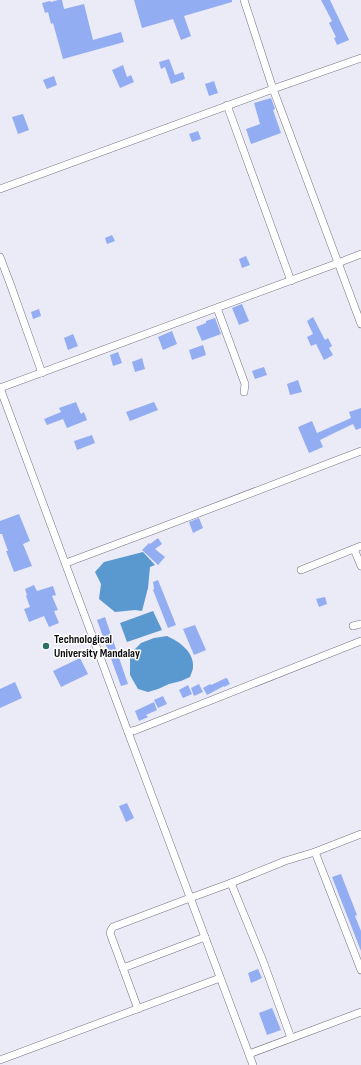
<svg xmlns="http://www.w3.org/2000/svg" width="361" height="1065" viewBox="0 0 361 1065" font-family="'Sofia Sans Condensed',sans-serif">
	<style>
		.water { fill: #5a99cf }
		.building { fill: #93adf2 }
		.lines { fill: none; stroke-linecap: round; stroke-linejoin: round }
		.street-casing { stroke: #757480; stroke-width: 8 }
		.street { stroke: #fff; stroke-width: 7 }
		.poi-dot { fill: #2a7065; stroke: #fff; stroke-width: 1.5 }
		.labels { text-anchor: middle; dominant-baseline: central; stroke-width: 3; stroke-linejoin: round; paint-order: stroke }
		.poi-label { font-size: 12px; font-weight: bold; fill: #0d0d11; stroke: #fff; text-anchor: start }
	</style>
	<rect width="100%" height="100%" fill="#ebeaf7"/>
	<!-- water -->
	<g class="water">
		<path d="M143,552l12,13 -5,2 -2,21 -6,23 -7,-1 -20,2 -16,-13 2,-15 -6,-12 9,-10z"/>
		<path d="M153,611l9,19 -35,12 -7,-19z"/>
		<path d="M167,636c13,6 27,16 26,31 0,3 -2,7 -3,10l-9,4 -12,3 -11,5 -10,3 -10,-3 -8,-14v-19l4,-6 7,-7 13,-5z"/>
	</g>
	<!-- building -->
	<g class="building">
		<path d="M58,0h4l2,9 20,-5 9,36 28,-8 3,10 -61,17 -10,-36 -2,1 -3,-12 -3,1 -3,-10 8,-2 1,1z"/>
		<path d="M134,0h98v2l-48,14 7,20 -10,4 -8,-21 -31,9z"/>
		<path d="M321,0h9l19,40 -12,5 -3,-7 2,-1 -7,-14 3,-2z"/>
		<path d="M169,59l6,16 8,-3 2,7 -14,5 -6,-17 -4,2 -2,-7z"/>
		<path d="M123,65l4,12 4,-2 3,7 -14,6 -8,-18z"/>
		<path d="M54,76l3,9 -10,4 -4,-9z"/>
		<path d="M214,81l4,12 -9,3 -4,-12z"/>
		<path d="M271,98l4,11 -2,1 8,23 -30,11 -5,-15 14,-5 -6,-21z"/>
		<path d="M23,114l6,16 -11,4 -6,-17z"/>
		<path d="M198,131l3,8 -9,3 -3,-8z"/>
		<path d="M112,235l3,6 -8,3 -2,-6z"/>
		<path d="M246,256l4,9 -8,3 -3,-9z"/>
		<path d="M242,304l7,17 -10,4 -7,-17z"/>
		<path d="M39,309l2,7 -8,3 -2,-7z"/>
		<path d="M313,317l12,23 3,-2 4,8 -3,2 4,7 -9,5 -8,-16 -5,2 -4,-9 6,-3 -6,-13z"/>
		<path d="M215,318l6,16 -19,7 -6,-14 10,-4v-2z"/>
		<path d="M172,331l5,13 -14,6 -5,-13z"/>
		<path d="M73,334l5,12 -10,4 -4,-12z"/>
		<path d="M203,345l3,10 -14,5 -3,-10z"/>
		<path d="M118,352l4,11 -9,3 -3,-11z"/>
		<path d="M142,358l3,11 -10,3 -3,-10z"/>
		<path d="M264,367l3,8 -12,4 -3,-8z"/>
		<path d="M298,380l4,12 -12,3 -3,-11z"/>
		<path d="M76,402l5,12 3,-2 3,8 -20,8 -4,-9 -16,6 -3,-6 17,-7 -2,-4z"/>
		<path d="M154,402l4,8 -28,11 -4,-9z"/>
		<path d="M361,408v20l-5,2 -3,-6 -23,11 -10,5 3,7 -14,6 -11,-26 14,-6 5,12 34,-15 -2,-6z"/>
		<path d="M92,435l3,8 -18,7 -3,-9z"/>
		<path d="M19,514l11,27 -7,3 9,22 -18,6 -8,-21h2l-6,-17h-2v-13z"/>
		<path d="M199,518l4,10 -10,5 -4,-11z"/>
		<path d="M158,538l4,6 -7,5 10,8 -7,8 -16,-15 7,-7 1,1z"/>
		<path d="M158,580l18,45 -8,3 -15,-38 1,-1 -1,-7z"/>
		<path d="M34,585l3,6 16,-5 3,9 -4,1 6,14 -4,1 5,12 -10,4 -5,-11 -15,6 -5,-13 6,-2 -4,-11 1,-1 -2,-6z"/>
		<path d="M325,597l2,7 -8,3 -3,-8z"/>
		<path d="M105,617l23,67 -7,2 -24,-66z"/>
		<path d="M195,625l11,25 -12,5 -11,-26z"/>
		<path d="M80,658l8,16 -27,13 -8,-16z"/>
		<path d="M226,678h1l3,6 -6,3v-1l-17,9 -4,-7 7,-4 1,1z"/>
		<path d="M15,682l7,16 -22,10v-19z"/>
		<path d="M199,684l4,8 -9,4 -3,-8z"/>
		<path d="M188,685l4,9 -9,4 -4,-8z"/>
		<path d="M163,696l4,8 -9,4 -4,-8z"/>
		<path d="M154,702l3,8 -11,5 2,2 -9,4 -4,-10z"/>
		<path d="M127,803l7,15 -8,4 -7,-16z"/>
		<path d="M341,874l16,41 -2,1 6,15v20l-29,-74z"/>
		<path d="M258,969l4,9 -11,5 -3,-10z"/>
		<path d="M272,1008l9,22 -14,5 -8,-22z"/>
	</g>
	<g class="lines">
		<defs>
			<g id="street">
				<path d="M244,0l29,89 88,235"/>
				<path d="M227,105l64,176"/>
				<path d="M0,189l273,-100 88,-31"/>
				<path d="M0,257l11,29 31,87"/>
				<path d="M217,308l28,76 -1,8"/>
				<path d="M0,388l128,344 125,333"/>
				<path d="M0,388l338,-125 23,-9"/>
				<path d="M354,549l7,17"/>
				<path d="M66,563l91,-34 204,-78"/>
				<path d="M301,570l60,-24"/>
				<path d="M353,626l8,-2"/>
				<path d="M128,732l8,-2 225,-89"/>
				<path d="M315,852l46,118"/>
				<path d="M231,883l32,78 28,77"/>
				<path d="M123,968l82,-31"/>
				<path d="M138,1009l-28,-76 1,-3 2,-3 77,-29 41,-15 54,-22 30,-9 46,-18"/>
				<path d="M249,1054l112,-42"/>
				<path d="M0,1060l220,-82"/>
			</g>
		</defs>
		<!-- street casing -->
		<use href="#street" class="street-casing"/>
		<!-- street -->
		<use href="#street" class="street"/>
	</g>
	<!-- markers -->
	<circle class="poi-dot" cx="46" cy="646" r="4"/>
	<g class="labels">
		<!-- poi labels -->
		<g class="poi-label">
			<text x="54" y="639">Technological<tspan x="54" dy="14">University Mandalay</tspan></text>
		</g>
	</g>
</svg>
